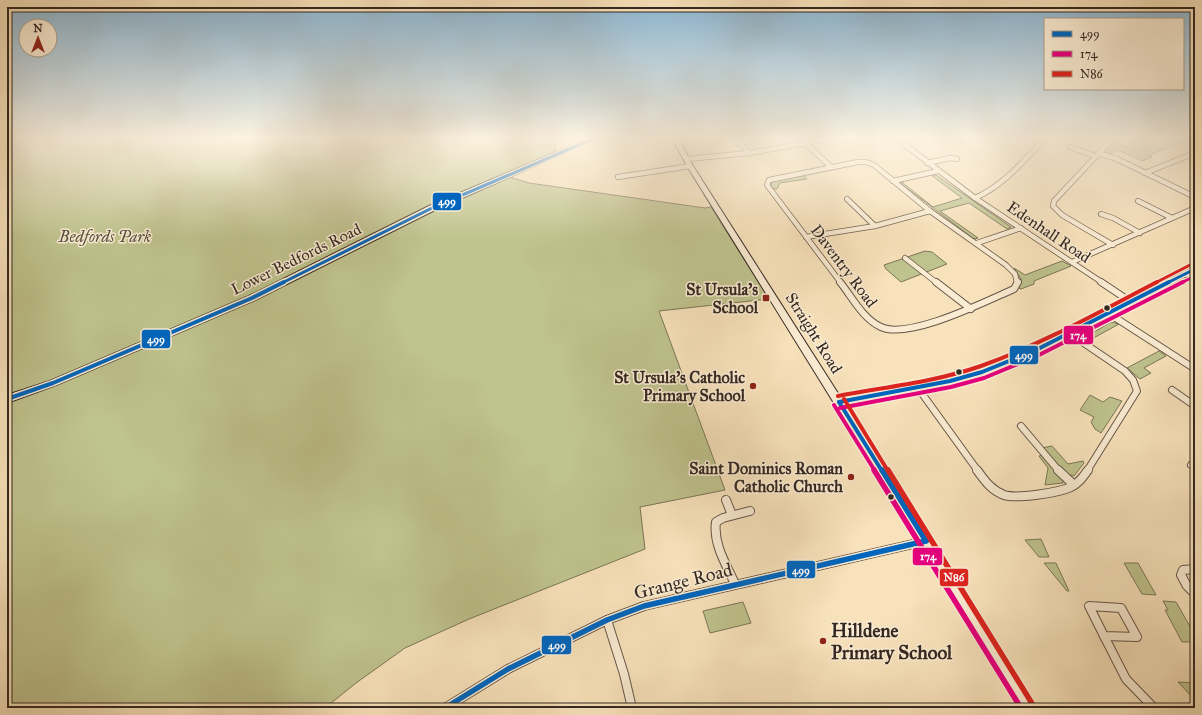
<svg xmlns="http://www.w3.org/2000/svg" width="1202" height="715" viewBox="0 0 1202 715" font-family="'IM FELL Great Primer',serif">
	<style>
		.green { fill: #bfc38e; stroke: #7a7658 }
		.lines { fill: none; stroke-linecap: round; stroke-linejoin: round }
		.street-far2-casing { stroke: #655648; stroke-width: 6 }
		.street-far1-casing { stroke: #655648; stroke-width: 8 }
		.street-casing { stroke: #655648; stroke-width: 10 }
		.secondary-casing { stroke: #342822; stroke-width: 2 }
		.street-far2 { stroke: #faecd3; stroke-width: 4.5 }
		.street-far1 { stroke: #faecd3; stroke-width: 6 }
		.street { stroke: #faecd3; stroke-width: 8 }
		.secondary { fill: #faecd3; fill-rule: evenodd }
		.bus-1-far2-casing { stroke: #faecd3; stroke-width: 5.5 }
		.bus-1-far1-casing { stroke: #faecd3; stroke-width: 7 }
		.bus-1-casing { stroke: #faecd3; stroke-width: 8 }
		.bus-2-far2-casing { stroke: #faecd3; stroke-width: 5.5 }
		.bus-2-far1-casing { stroke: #faecd3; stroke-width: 7 }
		.bus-2-casing { stroke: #faecd3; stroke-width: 8 }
		.bus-3-far2-casing { stroke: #faecd3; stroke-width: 5.5 }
		.bus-3-far1-casing { stroke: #faecd3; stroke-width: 7 }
		.bus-3-casing { stroke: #faecd3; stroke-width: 8 }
		.bus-1-far2 { stroke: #0065bd; stroke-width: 3 }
		.bus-1-far1 { stroke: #0065bd; stroke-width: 4 }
		.bus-1 { stroke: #0065bd; stroke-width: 5.5 }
		.bus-2-far2 { stroke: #e5007d; stroke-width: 3 }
		.bus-2-far1 { stroke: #e5007d; stroke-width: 4 }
		.bus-2 { stroke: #e5007d; stroke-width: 5.5 }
		.bus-3-far2 { stroke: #dc241f; stroke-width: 3 }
		.bus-3-far1 { stroke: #dc241f; stroke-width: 4 }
		.bus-3 { stroke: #dc241f; stroke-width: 5.5 }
		.poi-dot { fill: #8f2418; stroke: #faecd3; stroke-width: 1.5 }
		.bus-dot { fill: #342822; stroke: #faecd3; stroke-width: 1.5 }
		.labels { text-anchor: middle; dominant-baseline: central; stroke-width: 3; stroke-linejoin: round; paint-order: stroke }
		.street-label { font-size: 16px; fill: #342822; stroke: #faecd3 }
		.park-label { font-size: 16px; font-style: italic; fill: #574f3d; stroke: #faecd3 }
		.poi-label { font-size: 16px; font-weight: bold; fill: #342822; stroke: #faecd3; text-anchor: end }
		.near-street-label { font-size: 19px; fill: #342822; stroke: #faecd3 }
		.near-poi-label { font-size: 19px; font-weight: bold; fill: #342822; stroke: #faecd3; text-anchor: start }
		.line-badge { stroke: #faecd3; stroke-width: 1.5 }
		.badge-label { font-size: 11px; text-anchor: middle; font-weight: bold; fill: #fff }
	</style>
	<rect width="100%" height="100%" fill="#f8e2bb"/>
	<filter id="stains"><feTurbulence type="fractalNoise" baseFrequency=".005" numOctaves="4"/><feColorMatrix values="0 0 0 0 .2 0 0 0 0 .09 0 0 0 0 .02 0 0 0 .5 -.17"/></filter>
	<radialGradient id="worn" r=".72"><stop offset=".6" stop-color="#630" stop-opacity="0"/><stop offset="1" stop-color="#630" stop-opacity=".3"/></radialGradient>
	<!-- green -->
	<g class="green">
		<path d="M7,138h548l1,13 -53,24 26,8 176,25 6,-1 58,92 -110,12 66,179 -85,17 5,42 -176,70 -64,29 -49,35 -31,25h-318z"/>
		<path d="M1135,138h59l-45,17 3,2 -10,4 -24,-11 -9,4 -5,-2 9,-10 14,5z"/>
		<path d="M803,175l4,4 -27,4 -3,6h-4l-2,-3 1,-5z"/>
		<path d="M931,175h5l75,52 -4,2 -38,-26 -29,8 38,27 -4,1 -74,-56 3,-1v1l30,24 29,-9z"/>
		<path d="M925,251l7,1 15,12 -46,18 -15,-13 -2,-4z"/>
		<path d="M1062,261l9,5 -37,15v3l-13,5 -2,-1 2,-9 -7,-11 11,7z"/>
		<path d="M1111,322l8,2 -31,17 -4,-3z"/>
		<path d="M1159,351l7,5 -22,12 7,5 -11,6 -13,-11z"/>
		<path d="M1090,395l13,7 7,-5 12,4 -21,32 -6,-4 -4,-7 3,-5 -14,-7z"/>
		<path d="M1052,446l16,18 15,-3 1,2 -10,13 -8,-2 -24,-26z"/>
		<path d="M1043,455l20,22v6l-18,2 3,-17 -9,-12z"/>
		<path d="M1041,539l8,18h-10l-14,-17z"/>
		<path d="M1044,563h12l13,28h-2z"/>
		<path d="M1124,563h14l18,32 -14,-1z"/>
		<path d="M1163,601l13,1 19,33v7h-13l-17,-32h3z"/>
		<path d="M743,602l8,21 -41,10 -7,-22z"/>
		<path d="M1178,682l17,1v17z"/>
	</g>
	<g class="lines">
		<defs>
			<g id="street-far2">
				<path d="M735,138l14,15"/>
				<path d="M896,138l79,60 128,85"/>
				<path d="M957,138l3,2"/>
				<path d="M1113,138l-59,63 -1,5 9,9 51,30"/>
				<path d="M805,143l26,24"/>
				<path d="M1070,147l25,9"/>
				<path d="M1098,153l19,6 78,38"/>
				<path d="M687,159l62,-6 85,-15"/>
				<path d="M927,163l23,-5 7,1"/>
				<path d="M1145,173l50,-20"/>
				<path d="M618,177l72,-11"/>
				<path d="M893,181l45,-10"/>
				<path d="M975,198c28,-12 50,-38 70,-60"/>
				<path d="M847,199l28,27"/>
				<path d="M1138,201l34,17"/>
				<path d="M1101,214l12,4 27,15"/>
				<path d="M806,237l69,-11 55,-15"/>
				<path d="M977,243l44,-15"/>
				<path d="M905,258l32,25"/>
				<path d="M1072,262l123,-54"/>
				<path d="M1185,273l10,6"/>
				<path d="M841,283l-74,-98 2,-5 89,-18h8l8,3 56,46 76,54 9,9 2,9"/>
			</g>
			<g id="street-far1">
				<path d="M840,282c12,15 23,37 41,45 28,13 105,-26 133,-38l4,-7"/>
				<path d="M936,282l35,27"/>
				<path d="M1101,282l30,20"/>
				<path d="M1108,313l87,56"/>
				<path d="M1069,333l56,38 8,9 4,11 -50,80"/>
				<path d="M918,388l60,83"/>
				<path d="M1172,390l23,16"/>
				<path d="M1021,426l38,45"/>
				<path d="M1191,465l4,2"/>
			</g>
			<g id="street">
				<path d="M977,470c8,11 14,20 27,25 12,4 54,-2 67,-8 8,-4 12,-10 17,-17"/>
				<path d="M1058,470l16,15"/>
				<path d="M726,500l6,15"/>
				<path d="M1195,569l-12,1 -2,5 6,11 8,8"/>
				<path d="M735,584c-9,-20 -22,-40 -19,-62l7,-4 27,-7"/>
				<path d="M1089,606l32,2 16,29 -33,-1z"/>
				<path d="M607,620l17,54 8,34"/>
				<path d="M1104,636l22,43 28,29"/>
				<path d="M445,708l63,-39 99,-49 37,-14 282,-65"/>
			</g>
			<g id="secondary">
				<path d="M590,138h8l-163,72 -180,90 -199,85 -49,18v-8l43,-14 199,-85 180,-90z"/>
				<path d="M672,138h6l15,28 148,232 109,-21 30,-8 51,-20 164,-83v6l-158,81 -52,21 -35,11 -105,20 85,132 105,171h-15l-98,-163 -235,-379z"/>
			</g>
		</defs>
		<!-- street-far2 casing -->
		<use href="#street-far2" class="street-far2-casing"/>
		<!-- street-far1 casing -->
		<use href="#street-far1" class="street-far1-casing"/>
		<!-- street casing -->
		<use href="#street" class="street-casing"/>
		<!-- secondary casing -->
		<use href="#secondary" class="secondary-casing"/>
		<!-- street-far2 -->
		<use href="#street-far2" class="street-far2"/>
		<!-- street-far1 -->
		<use href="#street-far1" class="street-far1"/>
		<!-- street -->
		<use href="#street" class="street"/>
		<!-- secondary -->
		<use href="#secondary" class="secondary"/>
		<defs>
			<g id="bus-1-far2">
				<path d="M282,283l150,-75 163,-70"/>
				<path d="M1167,283l28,-14"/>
			</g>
			<g id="bus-1-far1">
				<path d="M7,399l46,-16 199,-85 32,-16"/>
				<path d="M839,402l111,-21 32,-9 52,-21 135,-69"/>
				<path d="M839,402l43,69"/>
			</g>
			<g id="bus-1">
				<path d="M882,470l44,71"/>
				<path d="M445,708l63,-39 99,-49 37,-14 282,-65"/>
			</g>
			<path id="bus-2-far2" d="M1181,283l14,-7"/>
			<g id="bus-2-far1">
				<path d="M834,405l41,66"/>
				<path d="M840,408l111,-21 33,-9 53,-22 146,-74"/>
			</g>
			<path id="bus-2" d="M874,470l147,238"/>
			<path id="bus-3-far2" d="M1155,283l37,-19"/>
			<g id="bus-3-far1">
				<path d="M838,396c47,-9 97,-14 143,-30 61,-22 118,-54 176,-84"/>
				<path d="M844,399l44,72"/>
			</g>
			<path id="bus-3" d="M888,470l145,235"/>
		</defs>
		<!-- bus-1-far2 casing -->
		<use href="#bus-1-far2" class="bus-1-far2-casing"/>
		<!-- bus-1-far1 casing -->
		<use href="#bus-1-far1" class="bus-1-far1-casing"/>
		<!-- bus-1 casing -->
		<use href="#bus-1" class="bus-1-casing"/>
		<!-- bus-2-far2 casing -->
		<use href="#bus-2-far2" class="bus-2-far2-casing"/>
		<!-- bus-2-far1 casing -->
		<use href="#bus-2-far1" class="bus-2-far1-casing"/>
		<!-- bus-2 casing -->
		<use href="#bus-2" class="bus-2-casing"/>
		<!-- bus-3-far2 casing -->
		<use href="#bus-3-far2" class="bus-3-far2-casing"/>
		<!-- bus-3-far1 casing -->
		<use href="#bus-3-far1" class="bus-3-far1-casing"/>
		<!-- bus-3 casing -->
		<use href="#bus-3" class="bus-3-casing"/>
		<!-- bus-1-far2 -->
		<use href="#bus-1-far2" class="bus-1-far2"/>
		<!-- bus-1-far1 -->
		<use href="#bus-1-far1" class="bus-1-far1"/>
		<!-- bus-1 -->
		<use href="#bus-1" class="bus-1"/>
		<!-- bus-2-far2 -->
		<use href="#bus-2-far2" class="bus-2-far2"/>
		<!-- bus-2-far1 -->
		<use href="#bus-2-far1" class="bus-2-far1"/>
		<!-- bus-2 -->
		<use href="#bus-2" class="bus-2"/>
		<!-- bus-3-far2 -->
		<use href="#bus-3-far2" class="bus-3-far2"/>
		<!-- bus-3-far1 -->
		<use href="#bus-3-far1" class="bus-3-far1"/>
		<!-- bus-3 -->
		<use href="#bus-3" class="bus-3"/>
	</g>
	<!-- sky -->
	<linearGradient id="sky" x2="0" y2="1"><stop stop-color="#8bb7d5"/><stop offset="0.58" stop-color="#fcf2e0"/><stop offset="1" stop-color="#fcf2e0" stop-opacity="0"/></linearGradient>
	<rect width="1202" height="238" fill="url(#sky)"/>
	<!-- markers -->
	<g class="poi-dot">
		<rect x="762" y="294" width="8" height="8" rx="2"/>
		<circle cx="753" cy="386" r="4"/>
		<circle cx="851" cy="477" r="4"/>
		<circle cx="823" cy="641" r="4"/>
	</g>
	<g class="bus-dot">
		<circle cx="1107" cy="308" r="3.5"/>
		<circle cx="959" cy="372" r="3.5"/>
		<circle cx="891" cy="497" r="3.5"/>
	</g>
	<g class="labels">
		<!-- street labels -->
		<g class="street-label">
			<text transform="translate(1049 232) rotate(34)">Edenhall Road</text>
			<text transform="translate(296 259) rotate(-26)">Lower Bedfords Road</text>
			<text transform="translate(844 266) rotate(53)">Daventry Road</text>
			<text transform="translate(814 333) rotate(58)">Straight Road</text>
		</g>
		<!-- park labels -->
		<g class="park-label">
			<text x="105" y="236">Bedfords Park</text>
		</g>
		<!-- poi labels -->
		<g class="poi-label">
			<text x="758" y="289">St Ursula's<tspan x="758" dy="18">School</tspan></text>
			<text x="745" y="377">St Ursula's Catholic<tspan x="745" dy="18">Primary School</tspan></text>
			<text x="843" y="468">Saint Dominics Roman<tspan x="843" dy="18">Catholic Church</tspan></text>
		</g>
		<!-- near-street labels -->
		<g class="near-street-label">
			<text transform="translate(683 581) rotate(-14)">Grange Road</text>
		</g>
		<!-- near-poi labels -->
		<g class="near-poi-label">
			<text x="831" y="630">Hilldene<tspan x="831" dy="22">Primary School</tspan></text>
		</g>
	</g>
	<g class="line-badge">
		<rect x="432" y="192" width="30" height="19" rx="4" fill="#0065bd"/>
		<rect x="1063" y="325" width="31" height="20" rx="4" fill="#e5007d"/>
		<rect x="141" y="329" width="30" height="20" rx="4" fill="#0065bd"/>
		<rect x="1009" y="345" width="30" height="20" rx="4" fill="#0065bd"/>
		<rect x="912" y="547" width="31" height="19" rx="4" fill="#e5007d"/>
		<rect x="786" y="560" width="30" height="19" rx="4" fill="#0065bd"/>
		<rect x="939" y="568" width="30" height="19" rx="4" fill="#dc241f"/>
		<rect x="541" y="635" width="31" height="20" rx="4" fill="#0065bd"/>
	</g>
	<g class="badge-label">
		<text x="447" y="205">499</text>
		<text x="1078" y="339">174</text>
		<text x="156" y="343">499</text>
		<text x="1024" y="359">499</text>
		<text x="928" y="560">174</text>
		<text x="801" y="574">499</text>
		<text x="954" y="581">N86</text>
		<text x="557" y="649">499</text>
	</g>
	<!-- margin -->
	<rect width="1202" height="715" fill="none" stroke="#f8e2bb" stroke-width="24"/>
	<rect x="8" y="8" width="1186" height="699" fill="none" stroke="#342822" stroke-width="2"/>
	<rect x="12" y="12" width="1178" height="691" fill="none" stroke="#342822"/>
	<!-- legend -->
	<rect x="1044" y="18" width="140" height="72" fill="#faecd3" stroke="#ab9e8c"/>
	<rect x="1052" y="31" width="20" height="6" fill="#0065bd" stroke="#ab9e8c"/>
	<text x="1080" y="38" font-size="12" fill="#342822">499</text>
	<rect x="1052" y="51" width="20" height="6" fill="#e5007d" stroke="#ab9e8c"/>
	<text x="1080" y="58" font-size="12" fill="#342822">174</text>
	<rect x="1052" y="71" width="20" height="6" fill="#dc241f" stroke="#ab9e8c"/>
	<text x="1080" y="78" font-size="12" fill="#342822">N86</text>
	<!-- north arrow -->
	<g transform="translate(38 38)"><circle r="19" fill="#faecd3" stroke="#ab9e8c"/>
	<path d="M0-3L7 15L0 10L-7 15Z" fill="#8f2418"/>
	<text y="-6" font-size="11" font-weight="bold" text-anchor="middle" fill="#342822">N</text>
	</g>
	<rect width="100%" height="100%" filter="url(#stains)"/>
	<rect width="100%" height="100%" fill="url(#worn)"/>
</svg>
